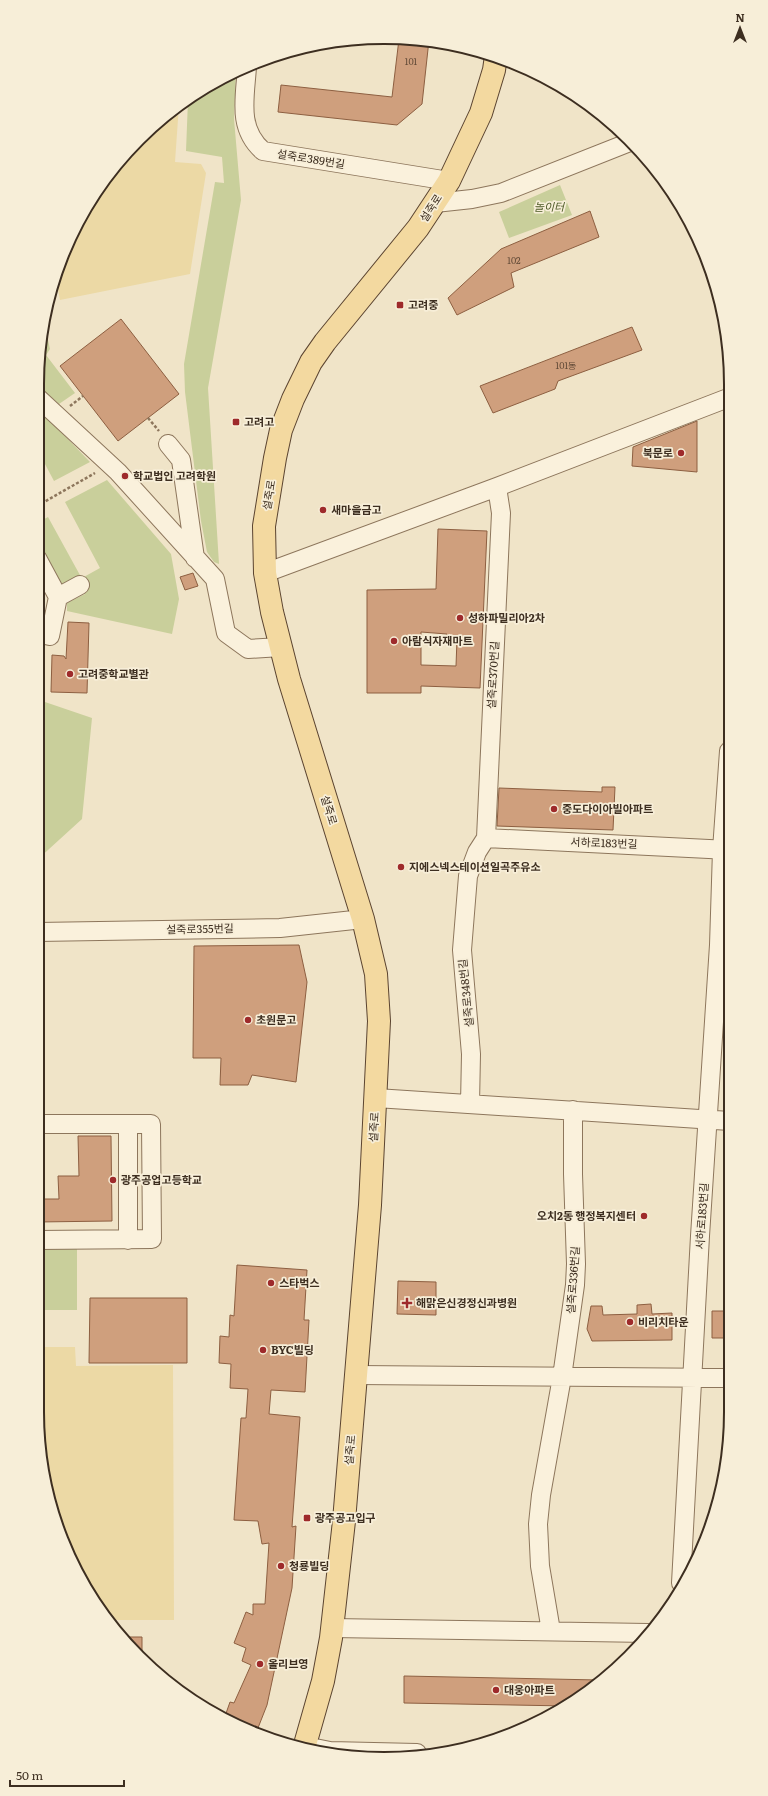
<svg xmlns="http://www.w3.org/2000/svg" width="768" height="1796" viewBox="0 0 768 1796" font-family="Literata,'Noto Sans KR',serif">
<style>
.green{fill:#c9cf9b}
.sand{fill:#ecd9a5}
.building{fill:#cf9f7d;stroke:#8d5f41;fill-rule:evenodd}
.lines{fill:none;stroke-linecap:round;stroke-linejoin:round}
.minor-casing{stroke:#8d765c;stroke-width:20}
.major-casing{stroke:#5b4430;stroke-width:24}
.path{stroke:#8d765c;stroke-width:2.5;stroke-dasharray:3 2;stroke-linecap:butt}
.minor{stroke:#faf1dc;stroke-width:18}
.major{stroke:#f3d9a0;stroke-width:22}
.poi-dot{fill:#9e2a2b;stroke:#f7eed8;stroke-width:1.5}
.labels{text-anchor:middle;stroke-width:3.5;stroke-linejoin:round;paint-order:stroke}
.number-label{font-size:9px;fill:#624a37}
.street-label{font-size:11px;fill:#3d2e20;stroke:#f7eed8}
.park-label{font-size:11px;font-style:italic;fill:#4d5a26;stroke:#f7eed8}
.poi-label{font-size:11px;font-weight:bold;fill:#3d2e20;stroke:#f7eed8;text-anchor:start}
.rim{fill:none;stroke:#3d2e20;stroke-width:2}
</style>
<rect width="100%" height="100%" fill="#f0e4c8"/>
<!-- green -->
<path class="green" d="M236 71 234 119 241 200 208 388 219 564 214 562 207 552 201 521 185 392 184 364 215 182 224 183 222 157 186 151 188 100Z
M560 185 572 215 509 238 499 212Z
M46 331 50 349 46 355 75 393 59 404 37 385Z
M37 407 90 462 54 481 37 449Z
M107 480 171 554 179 599 172 634 67 611V603L85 594 82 578 100 568 65 502Z
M48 517 81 577 59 589 37 548V523Z
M37 681 45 702 92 718 82 819 37 860Z
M37 1247H77V1310H37Z"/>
<!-- sand -->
<path class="sand" d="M179 105 175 162 201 164 206 173 190 274 60 300 55 273 83 211 123 155Z
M37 1347H75L76 1366 173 1365 174 1620H108L83 1585 55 1524 37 1412Z"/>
<!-- building -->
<path class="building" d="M399 39 429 40 422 104 397 125 278 112 281 85 392 97Z
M590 211 599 237 511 273 514 287 457 315 448 298 501 249Z
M121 319 179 394 118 441 60 366Z
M632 327 642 350 558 381 555 389 493 413 480 386Z
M697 421V472L632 466 633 447Z
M438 529 487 531 480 688 421 686V693H367V590L436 589ZM421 632 447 634V638L457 639 456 666 421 665Z
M193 573 198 586 185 590 180 577Z
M68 622 89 623 87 693 51 692 52 655 64 656 66 659Z
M602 787H615L613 830 497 826 499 788 602 792Z
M299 945 307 982 296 1082 252 1075 248 1085H220L221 1058H193L194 946Z
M78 1136H111L112 1221 37 1222V1199H59L58 1176H79Z
M237 1265 307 1270 304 1320H309L305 1392 271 1390 269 1414 300 1417 292 1527 296 1526 292 1588 267 1705 256 1733 224 1719 230 1702 234 1703 251 1665 242 1661 246 1648 234 1643 246 1612 253 1615V1604H265L269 1543 262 1544 258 1521 234 1520 241 1418H246L248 1389 230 1388 231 1364 219 1363 220 1336 229 1337 230 1315 234 1316Z
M398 1281 436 1282V1315L397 1314Z
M90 1298H187V1363H89Z
M651 1304 652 1314 672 1313V1340L592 1341 587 1329 591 1306H602L603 1315 637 1314V1305Z
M712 1311H731V1338H712Z
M121 1637H142V1656L123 1641Z
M404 1676 599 1680 577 1701 567 1706 404 1703Z"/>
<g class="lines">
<!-- minor casing -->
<g class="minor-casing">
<path id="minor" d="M247 67C245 98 237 128 263 151L449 181
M435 203 472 199 501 193 630 142
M37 397 118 472 215 579 226 633 248 649 281 647
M168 444 181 460 195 558
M37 558 58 597 50 636 37 633
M265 573 497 487 728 398
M58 597 80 585
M486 838 501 513 497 487
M486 838 729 850
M37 932 280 928 363 919
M376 1098 730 1121
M470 1104 471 1054 462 950 468 876 477 852 486 838
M37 1124H151L152 1239 37 1240
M128 1240V1124
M357 1375 731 1378
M681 1583 700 1236 719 945 722 850 729 751
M332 1628 648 1633
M551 1631 540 1566 538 1524 541 1495 562 1377 575 1285 576 1264 573 1174V1110
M305 1746 330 1751 417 1753"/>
</g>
<!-- major casing -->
<g class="major-casing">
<path id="major" d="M304 1748 323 1681 331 1638 344 1521 370 1205 379 1021 376 974 363 919 289 679 272 612 265 573 264 526 275 458 281 430 293 399 311 362 325 342 418 228 449 181 481 113 494 70 496 56"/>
</g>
<!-- path -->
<path class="path" d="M70 406 83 396
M148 418 159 431
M37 506 95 473"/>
<!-- minor -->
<use href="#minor" class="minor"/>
<!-- major -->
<use href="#major" class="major"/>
</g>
<!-- markers -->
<g class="poi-dot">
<rect x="396" y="301" width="8" height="8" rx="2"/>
<rect x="232" y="418" width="8" height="8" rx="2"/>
<circle cx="681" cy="453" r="4"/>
<circle cx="125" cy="476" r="4"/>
<circle cx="323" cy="510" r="4"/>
<circle cx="460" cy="618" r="4"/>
<circle cx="394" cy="641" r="4"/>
<circle cx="70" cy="674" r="4"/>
<circle cx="554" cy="809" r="4"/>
<circle cx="401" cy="867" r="4"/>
<circle cx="248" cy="1020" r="4"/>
<circle cx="113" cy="1180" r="4"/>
<circle cx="644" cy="1216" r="4"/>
<circle cx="271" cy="1283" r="4"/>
<path d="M405 1297h4v4h4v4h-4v4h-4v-4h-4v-4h4z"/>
<circle cx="630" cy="1322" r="4"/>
<circle cx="263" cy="1350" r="4"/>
<rect x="303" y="1514" width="8" height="8" rx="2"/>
<circle cx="281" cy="1566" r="4"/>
<circle cx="260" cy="1664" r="4"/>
<circle cx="496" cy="1690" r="4"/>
</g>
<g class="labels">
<!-- number labels -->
<g class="number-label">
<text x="411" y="65">101</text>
<text x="514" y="264">102</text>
<text x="566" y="369">101동</text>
</g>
<!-- street labels -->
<g class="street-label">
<text transform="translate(311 159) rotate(9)" y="4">설죽로389번길</text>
<text transform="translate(431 208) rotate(-57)" y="4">설죽로</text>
<text transform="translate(269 495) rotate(-81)" y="4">설죽로</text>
<text transform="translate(493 675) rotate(-87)" y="4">설죽로370번길</text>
<text transform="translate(329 810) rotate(73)" y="4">설죽로</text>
<text transform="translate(604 843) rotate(2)" y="4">서하로183번길</text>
<text transform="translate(200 929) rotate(-1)" y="4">설죽로355번길</text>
<text transform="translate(466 993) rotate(-96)" y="4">설죽로348번길</text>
<text transform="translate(374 1127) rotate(-87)" y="4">설죽로</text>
<text transform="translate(702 1216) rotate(-86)" y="4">서하로183번길</text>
<text transform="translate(573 1280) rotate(-86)" y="4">설죽로336번길</text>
<text transform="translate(350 1450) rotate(-85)" y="4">설죽로</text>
</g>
<!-- park labels -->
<g class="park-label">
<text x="549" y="211">놀이터</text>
</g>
<!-- poi labels -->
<g class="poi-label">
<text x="408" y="309">고려중</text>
<text x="244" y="426">고려고</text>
<text x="673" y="457" text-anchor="end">북문로</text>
<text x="133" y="480">학교법인 고려학원</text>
<text x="331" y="514">새마을금고</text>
<text x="468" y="622">성하파밀리아2차</text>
<text x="402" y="645">아람식자재마트</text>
<text x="78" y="678">고려중학교별관</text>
<text x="562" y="813">중도다이아빌아파트</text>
<text x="409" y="871">지에스넥스테이션일곡주유소</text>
<text x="256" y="1024">초원문고</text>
<text x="121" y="1184">광주공업고등학교</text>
<text x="636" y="1220" text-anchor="end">오치2동 행정복지센터</text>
<text x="279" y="1287">스타벅스</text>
<text x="416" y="1307">해맑은신경정신과병원</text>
<text x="638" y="1326">비리치타운</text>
<text x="271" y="1354">BYC빌딩</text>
<text x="315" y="1522">광주공고입구</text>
<text x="289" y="1570">청룡빌딩</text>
<text x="268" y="1668">올리브영</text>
<text x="504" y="1694">대웅아파트</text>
</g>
</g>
<!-- crop -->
<path d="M0 0H768V1796H0ZM384 44H384A340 340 0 0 1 724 384V1412A340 340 0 0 1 384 1752H384A340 340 0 0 1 44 1412V384A340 340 0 0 1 384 44Z" fill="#f7eed8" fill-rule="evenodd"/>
<path class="rim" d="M384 44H384A340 340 0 0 1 724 384V1412A340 340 0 0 1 384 1752H384A340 340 0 0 1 44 1412V384A340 340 0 0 1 384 44Z"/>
<!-- north arrow -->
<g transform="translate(740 28)" stroke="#f7eed8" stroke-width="3" paint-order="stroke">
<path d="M0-3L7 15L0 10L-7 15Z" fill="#3d2e20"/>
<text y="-6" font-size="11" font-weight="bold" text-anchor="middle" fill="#3d2e20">N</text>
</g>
<!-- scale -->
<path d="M10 1780v6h114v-6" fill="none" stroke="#3d2e20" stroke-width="2"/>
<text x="16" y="1780" font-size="12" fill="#3d2e20" stroke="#f7eed8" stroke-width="3" paint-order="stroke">50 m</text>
</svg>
